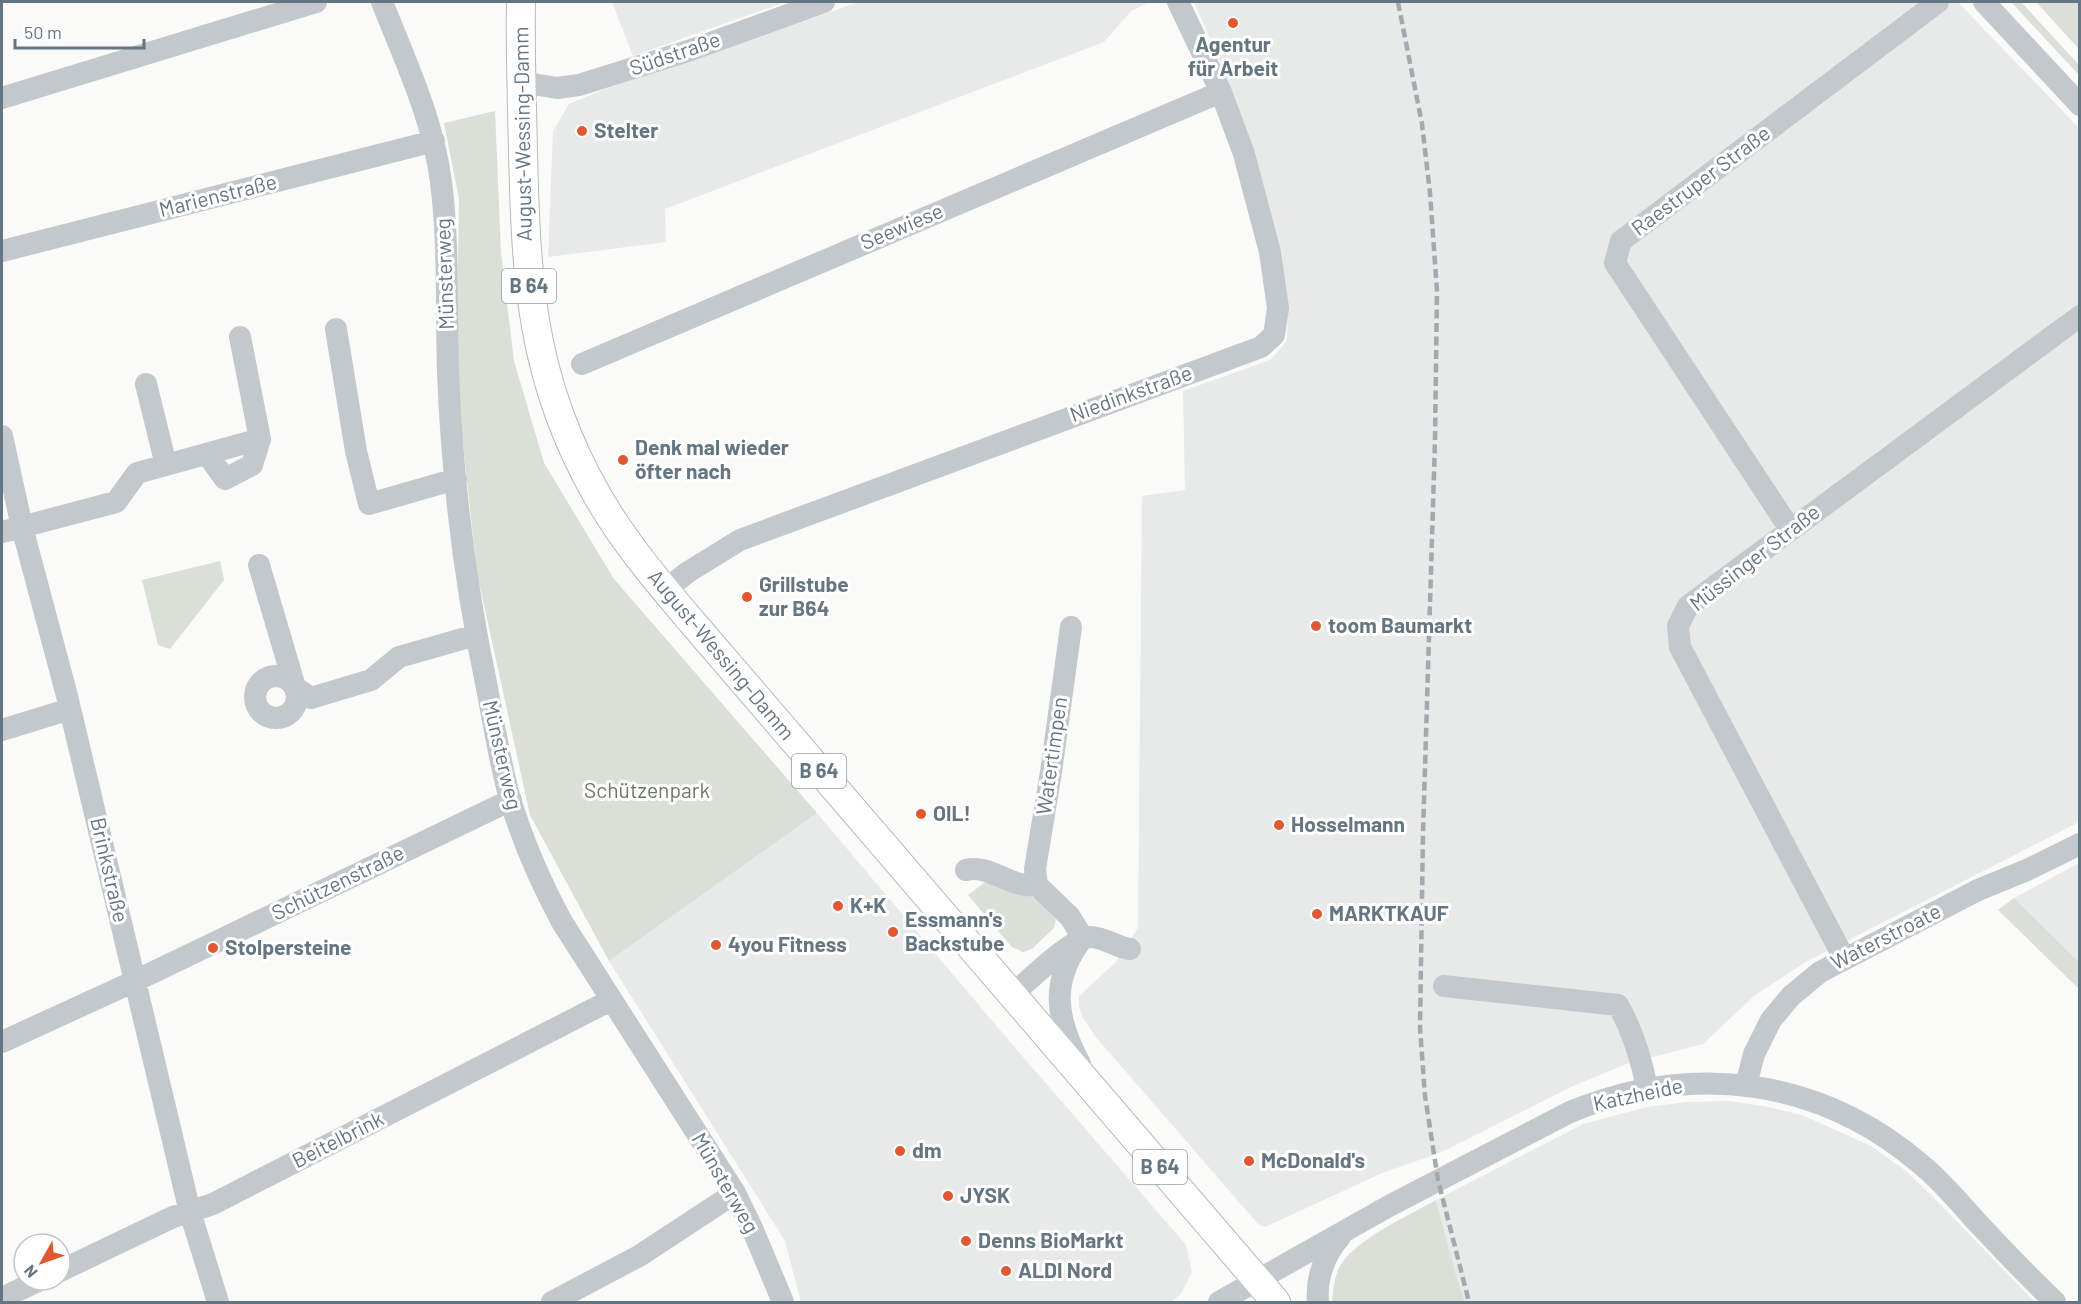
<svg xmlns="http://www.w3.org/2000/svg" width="2081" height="1304" viewBox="0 0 2081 1304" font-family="Barlow,sans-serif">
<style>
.built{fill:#e8e9e9}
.green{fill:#dadfd7}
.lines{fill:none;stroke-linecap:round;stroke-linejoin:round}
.major-casing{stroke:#b5babe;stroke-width:30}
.minor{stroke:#c3c8cc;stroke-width:22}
.major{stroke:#fff;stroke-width:28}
.rail{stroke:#a2aab0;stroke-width:4.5;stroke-dasharray:9 4.5;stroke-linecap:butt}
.poi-dot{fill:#e4572e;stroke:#fff;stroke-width:2}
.labels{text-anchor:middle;stroke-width:6;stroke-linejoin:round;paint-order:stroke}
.shield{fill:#fff;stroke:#939fa8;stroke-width:1.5}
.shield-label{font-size:20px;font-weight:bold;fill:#657683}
.poi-label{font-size:21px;font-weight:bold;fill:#657683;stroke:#fff;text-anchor:start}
.street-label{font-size:21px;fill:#657683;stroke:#fff}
.park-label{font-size:21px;fill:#687a64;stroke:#fff}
</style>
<rect width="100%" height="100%" fill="#fafaf8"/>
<!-- built -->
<path class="built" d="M612 2H785L633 56Z
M859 2H1149L1131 11 1104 42 665 209 666 242 548 257 553 131 569 104 605 89Z
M1194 2H1958L2079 128V822L1804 963 1754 996 1703 1044 1626 1064 1573 1086 1444 1151 1380 1174 1265 1227 1258 1224 1095 1036 1083 1018 1079 1007V996L1116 962 1138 928 1142 496 1185 490 1183 391 1270 360 1287 341 1288 307 1281 250 1253 148 1230 85Z
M817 813 999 1029 1186 1245 1192 1272 1181 1294 1171 1302H801L785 1241 609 961Z
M2079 863V962L2014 898Z
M1730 1101 1768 1107 1802 1115 1871 1146 1906 1171 1934 1198 2035 1302H1465L1456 1275 1436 1200 1583 1124 1647 1107 1687 1102Z"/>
<!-- green -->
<path class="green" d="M2011 2H2021L2079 65V75Z
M2036 2H2079V49Z
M495 111 501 253 514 361 544 463 614 579 817 813 609 961 530 815 477 573 456 380 459 199 444 123Z
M220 561 224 580 170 649 158 645 142 580Z
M988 880 1037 899 1056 919 1054 928 1032 949 1023 952 1012 947 968 895Z
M2014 898 2079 962V989L1998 910Z
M1436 1200 1456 1275 1465 1302H1332C1333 1291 1334 1277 1340 1266 1356 1239 1408 1216 1436 1200Z"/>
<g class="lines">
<!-- major casing -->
<g class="major-casing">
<path id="major" d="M521 2C520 52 522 102 523 152 526 280 531 380 597 495 623 541 658 582 692 622L1276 1302"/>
</g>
<!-- minor -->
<path class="minor" d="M382 2C405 60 433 119 441 182 449 244 446 309 448 372 452 477 465 584 487 688 494 725 500 763 510 799 523 842 541 883 562 922L735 1193 752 1228 783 1302
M1984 2 2080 105
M522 82 557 88 579 85 688 51 824 2
M2 98 316 2
M2 251 434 141
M336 329 356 451 369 504 456 479
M582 364 1221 92
M146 384 166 465
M2 436 22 527 66 692 190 1212 218 1302
M207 454 225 479 252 465 260 439
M1790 529 1615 263 1621 241 1938 2
M2 532 116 502 137 473 260 439 240 337
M259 565 295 687 311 698 371 680 399 657 476 635
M665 590 688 572 740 540 1261 347 1274 335 1278 308 1270 252 1244 154 1221 92 1178 2
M255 697a21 21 0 1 1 42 0a21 21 0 1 1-42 0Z
M2 730 70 709
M966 870C991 864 1011 889 1037 885L1070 917 1083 938
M1037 885 1035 869 1051 772 1071 627
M1844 958 1680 647 1678 626 1688 606 2080 316
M1444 986 1618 1005C1633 1031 1641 1058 1647 1088
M1012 995C1027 982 1073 937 1090 937 1104 937 1116 947 1130 949
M2 1042 135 981 511 800
M1080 1064C1056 1019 1049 981 1083 938
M1746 1085 1754 1054 1771 1020 1791 996 1820 972 1978 890 2027 870 2080 844
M60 1271 173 1217 213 1204 611 1000
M2 1298 40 1280
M552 1302 639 1256 735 1193
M1219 1302 1389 1206 1570 1112C1693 1061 1821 1078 1923 1166 1942 1182 1959 1202 1976 1221 2002 1249 2028 1276 2055 1302
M1318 1302C1316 1278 1324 1256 1340 1237"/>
<!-- major -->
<use href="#major" class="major"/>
<!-- rail -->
<path class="rail" d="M1398 2 1422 124 1430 193 1437 291 1435 440 1423 833 1420 1028 1425 1096 1438 1180 1469 1302"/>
</g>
<!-- markers -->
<g class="poi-dot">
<circle cx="1233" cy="23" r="6"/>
<circle cx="582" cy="131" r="6"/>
<circle cx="623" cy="460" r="6"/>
<circle cx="747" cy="597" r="6"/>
<circle cx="1316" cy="626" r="6"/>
<circle cx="921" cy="814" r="6"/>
<circle cx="1279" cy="825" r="6"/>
<circle cx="838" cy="906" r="6"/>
<circle cx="1317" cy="914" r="6"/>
<circle cx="893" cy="932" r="6"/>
<circle cx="716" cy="945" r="6"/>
<circle cx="213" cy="948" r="6"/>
<circle cx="900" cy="1151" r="6"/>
<circle cx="1249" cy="1161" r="6"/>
<circle cx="948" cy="1196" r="6"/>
<circle cx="966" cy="1241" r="6"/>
<circle cx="1006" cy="1271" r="6"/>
</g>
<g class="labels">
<!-- shield labels -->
<g class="shield">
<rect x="502" y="269" width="54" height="34" rx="4.5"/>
<rect x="792" y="754" width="54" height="34" rx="4.5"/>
<rect x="1133" y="1150" width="54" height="34" rx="4.5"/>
</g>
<g class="shield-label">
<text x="529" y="293">B 64</text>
<text x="819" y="778">B 64</text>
<text x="1160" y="1174">B 64</text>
</g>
<!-- poi labels -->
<g class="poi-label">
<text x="1233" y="52" text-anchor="middle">Agentur<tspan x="1233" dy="24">für Arbeit</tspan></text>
<text x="594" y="138">Stelter</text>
<text x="635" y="455">Denk mal wieder<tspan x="635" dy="24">öfter nach</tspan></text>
<text x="759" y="592">Grillstube<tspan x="759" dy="24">zur B64</tspan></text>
<text x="1328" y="633">toom Baumarkt</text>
<text x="933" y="821">OIL!</text>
<text x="1291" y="832">Hosselmann</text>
<text x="850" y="913">K+K</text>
<text x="1329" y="921">MARKTKAUF</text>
<text x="905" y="927">Essmann's<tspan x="905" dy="24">Backstube</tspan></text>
<text x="728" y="952">4you Fitness</text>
<text x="225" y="955">Stolpersteine</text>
<text x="912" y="1158">dm</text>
<text x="1261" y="1168">McDonald's</text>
<text x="960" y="1203">JYSK</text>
<text x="978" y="1248">Denns BioMarkt</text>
<text x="1018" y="1278">ALDI Nord</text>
</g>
<!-- street labels -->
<g class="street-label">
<text transform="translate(675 54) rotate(-19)" y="7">Südstraße</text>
<text transform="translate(523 134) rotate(-91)" y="7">August-Wessing-Damm</text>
<text transform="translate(1701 181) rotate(-37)" y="7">Raestruper Straße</text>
<text transform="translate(218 196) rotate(-14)" y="7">Marienstraße</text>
<text transform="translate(902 227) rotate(-23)" y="7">Seewiese</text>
<text transform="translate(445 274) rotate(-92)" y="7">Münsterweg</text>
<text transform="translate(1131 394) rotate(-20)" y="7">Niedinkstraße</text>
<text transform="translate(1755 558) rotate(-38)" y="7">Müssinger Straße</text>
<text transform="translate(721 655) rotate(50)" y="7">August-Wessing-Damm</text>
<text transform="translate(502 755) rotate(77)" y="7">Münsterweg</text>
<text transform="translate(1052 756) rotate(-82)" y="7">Watertimpen</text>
<text transform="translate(109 870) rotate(77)" y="7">Brinkstraße</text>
<text transform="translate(338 883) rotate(-26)" y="7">Schützenstraße</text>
<text transform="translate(1886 937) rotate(-27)" y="7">Waterstroate</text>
<text transform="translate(1638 1095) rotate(-12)" y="7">Katzheide</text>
<text transform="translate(338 1140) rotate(-27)" y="7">Beitelbrink</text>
<text transform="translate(725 1183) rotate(60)" y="7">Münsterweg</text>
</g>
<!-- park labels -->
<g class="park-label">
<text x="647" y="798">Schützenpark</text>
</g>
</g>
<!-- border -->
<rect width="2081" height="1304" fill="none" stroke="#657683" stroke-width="6"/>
<!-- north arrow -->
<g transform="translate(42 1262) rotate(230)"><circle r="28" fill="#ffffff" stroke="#c1c8cd" stroke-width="1.5"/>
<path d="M0-4.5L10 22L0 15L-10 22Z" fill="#e4572e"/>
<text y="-9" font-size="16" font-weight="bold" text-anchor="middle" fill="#657683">N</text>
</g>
<!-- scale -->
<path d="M15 39v9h129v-9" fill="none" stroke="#657683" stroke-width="3"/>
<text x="24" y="39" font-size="18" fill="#657683" stroke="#ffffff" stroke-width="4.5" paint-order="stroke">50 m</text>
</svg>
